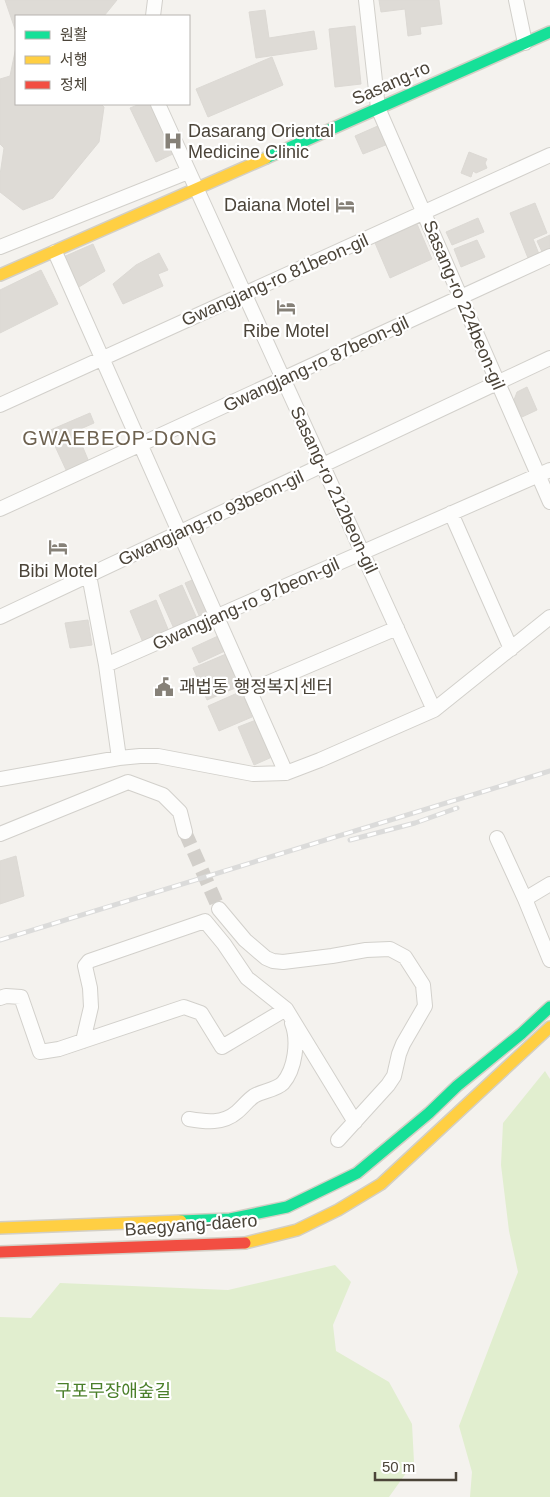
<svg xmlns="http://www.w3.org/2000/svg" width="550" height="1497" viewBox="0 0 550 1497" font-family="Arial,'Noto Sans KR',sans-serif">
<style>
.green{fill:#e1eecf}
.building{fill:#dedbd6;stroke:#dcd9d4}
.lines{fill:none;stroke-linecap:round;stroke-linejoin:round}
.street-tunnel{stroke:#d2cfca;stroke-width:14;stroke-dasharray:14 7;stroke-linecap:butt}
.street-casing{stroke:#d2d0cb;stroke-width:16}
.fast-casing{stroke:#d3cfc5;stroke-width:14}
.slow-casing{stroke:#d3cfc5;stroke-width:14}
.jam-casing{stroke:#d3cfc5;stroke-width:14}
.street{stroke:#fdfdfc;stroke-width:14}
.fast{stroke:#16e098;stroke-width:11}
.slow{stroke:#ffcf43;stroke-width:11}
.jam{stroke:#f24e42;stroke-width:11}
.rail-casing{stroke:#dbdbda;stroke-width:5}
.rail{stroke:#fff;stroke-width:3;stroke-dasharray:9;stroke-linecap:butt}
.labels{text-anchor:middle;stroke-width:4.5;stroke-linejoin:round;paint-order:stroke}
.street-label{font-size:18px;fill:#4b4439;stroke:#fff}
.poi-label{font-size:18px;fill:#4b4439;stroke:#fff;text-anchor:start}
.park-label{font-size:18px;fill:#4a7f2a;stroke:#fff}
.quarter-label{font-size:20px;letter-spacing:1px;fill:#6e6250;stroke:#fff}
</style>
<rect width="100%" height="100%" fill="#f4f2ee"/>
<!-- green -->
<path class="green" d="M545 1071 550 1079V1497H470L472 1472 459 1426 518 1272 509 1231 501 1165 503 1123Z
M335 1265 351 1282 333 1325 336 1351 389 1382 412 1424 414 1462 389 1497H0V1317L31 1318 60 1283 228 1290Z"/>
<!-- building -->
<path class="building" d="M5 0H117L104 16H16V32Z
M379 0H439L442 24 420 27 421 34 408 36 405 9 381 12Z
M265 10 269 38 314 31 317 49 256 58 249 12Z
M355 26 361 84 335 87 329 29Z
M16 47V104H101L104 107 99 142 53 198 23 210 0 192V175L4 148 0 144V79L10 76Z
M272 57 283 85 208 117 196 89Z
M140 104H151L175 153 156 162 130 108Z
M380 125 388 144 363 154 355 136Z
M469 152 487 159 485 163 487 168 476 173 473 171 471 177 461 173Z
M535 203 547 233 533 239 539 254 528 258 510 213Z
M478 218 484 232 452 245 446 232Z
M417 224 432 259 390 278 375 243Z
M550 235V253L544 256 537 241Z
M477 240 485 257 461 267 454 249Z
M93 244 105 271 74 290 61 258Z
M159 253 168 270 158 274 163 286 123 304 113 284 136 265Z
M41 270 58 304 0 333V290Z
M527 387 537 410 522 417 514 400 517 392Z
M90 413 94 423 76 431 89 462 67 472 48 431Z
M197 578 213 614 201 620 185 583Z
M182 585 198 621 175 631 159 595Z
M156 600 170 634 144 645 130 611Z
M88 620 92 645 70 648 65 623Z
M218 636 225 651 199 663 192 648Z
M226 654 240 686 207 700 193 668Z
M242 691 252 717 219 731 208 706Z
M256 720 272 757 254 765 238 727Z
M16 856 24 896 0 904V861Z"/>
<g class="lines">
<!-- street-tunnel -->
<path class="street-tunnel" d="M185 832 219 909"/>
<!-- street casing -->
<g class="street-casing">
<path id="street" d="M366 0 378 108 550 502
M516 0 525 43
M153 16 155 0
M158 104 434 710
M0 247 188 172
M55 252 286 773
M0 405 550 155
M0 509 550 256
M451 513 511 649
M89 575 106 665 119 758
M0 617 550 358
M106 665 550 470
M249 691 397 628
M0 779 119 758 140 756H158L253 774 286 773 320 760 434 710 550 617
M0 834 128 782 163 795 180 812 185 832
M497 838 525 899 550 960
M525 899 550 884
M219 909 245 940 266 958 273 961 283 962 332 956 366 950 390 949 405 957 423 985 425 1006 403 1044 399 1054 394 1076 388 1085 338 1140
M0 998 6 996 21 997 40 1052 59 1049 184 1007 201 1013 222 1047 286 1009
M83 1041 91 1007 90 988 85 966 89 961 205 921 224 944 247 978 286 1009 355 1122
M189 1119C206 1122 223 1124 237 1112 243 1107 248 1100 254 1096 262 1091 276 1090 283 1083 295 1069 299 1041 292 1023"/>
</g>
<!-- fast casing -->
<g class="fast-casing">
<path id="fast" d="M266 158 550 32
M181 1221 230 1219 287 1207 357 1173 429 1113 457 1086 521 1034 550 1007"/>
</g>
<!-- slow casing -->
<g class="slow-casing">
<path id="slow" d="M0 275 266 158
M0 1228 181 1221
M245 1243 297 1230 338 1210 381 1184 550 1027"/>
</g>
<!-- jam casing -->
<g class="jam-casing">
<path id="jam" d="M0 1252 245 1243"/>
</g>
<!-- street -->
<use href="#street" class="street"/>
<!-- fast -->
<use href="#fast" class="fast"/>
<!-- slow -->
<use href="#slow" class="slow"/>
<!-- jam -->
<use href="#jam" class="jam"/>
<!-- rail casing -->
<g class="rail-casing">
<path id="rail" d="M350 840 415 823 457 808
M0 940 550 771"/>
</g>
<!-- rail -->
<use href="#rail" class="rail"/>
</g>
<!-- icons -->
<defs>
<g id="hospital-bare" transform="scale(1.5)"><path d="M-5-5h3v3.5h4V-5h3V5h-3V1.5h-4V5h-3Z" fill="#868178" stroke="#fff" stroke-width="2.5" paint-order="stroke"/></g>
<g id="hotel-bare" transform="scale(1.5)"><path d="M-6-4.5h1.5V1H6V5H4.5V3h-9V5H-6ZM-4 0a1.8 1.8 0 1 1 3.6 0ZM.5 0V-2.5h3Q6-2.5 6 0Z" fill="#868178" stroke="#fff" stroke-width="2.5" paint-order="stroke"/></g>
<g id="civic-bare" transform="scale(1.5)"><path d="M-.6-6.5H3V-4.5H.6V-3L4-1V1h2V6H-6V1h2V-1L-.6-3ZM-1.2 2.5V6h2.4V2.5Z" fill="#868178" stroke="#fff" stroke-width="2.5" paint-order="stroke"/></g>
</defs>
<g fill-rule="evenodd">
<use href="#hospital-bare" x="173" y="141"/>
<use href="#hotel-bare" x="345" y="205"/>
<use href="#hotel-bare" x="286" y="307"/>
<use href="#hotel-bare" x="58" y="547"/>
<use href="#civic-bare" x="164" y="687"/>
</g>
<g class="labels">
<!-- street labels -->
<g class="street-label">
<text transform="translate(391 83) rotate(-24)" y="6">Sasang-ro</text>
<text transform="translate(275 280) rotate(-24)" y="6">Gwangjang-ro 81beon-gil</text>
<text transform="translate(464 305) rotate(67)" y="6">Sasang-ro 224beon-gil</text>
<text transform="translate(316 364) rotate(-25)" y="6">Gwangjang-ro 87beon-gil</text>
<text transform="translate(334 490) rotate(65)" y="6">Sasang-ro 212beon-gil</text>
<text transform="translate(211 518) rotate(-25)" y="6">Gwangjang-ro 93beon-gil</text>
<text transform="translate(246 604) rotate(-24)" y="6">Gwangjang-ro 97beon-gil</text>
<text transform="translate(191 1225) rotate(-4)" y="6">Baegyang-daero</text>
</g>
<!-- poi labels -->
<g class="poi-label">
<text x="188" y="137">Dasarang Oriental<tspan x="188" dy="21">Medicine Clinic</tspan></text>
<text x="330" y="211" text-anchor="end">Daiana Motel</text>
<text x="286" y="337" text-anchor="middle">Ribe Motel</text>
<text x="58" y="577" text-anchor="middle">Bibi Motel</text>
<text x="179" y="693">괘법동 행정복지센터</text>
</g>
<!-- park labels -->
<g class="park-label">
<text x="113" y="1397">구포무장애숲길</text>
</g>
<!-- quarter labels -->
<g class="quarter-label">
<text x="120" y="445">GWAEBEOP-DONG</text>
</g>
</g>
<!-- legend -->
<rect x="15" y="15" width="175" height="90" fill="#ffffff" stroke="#b7b4b0"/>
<rect x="25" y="31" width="25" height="8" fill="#16e098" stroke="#b7b4b0"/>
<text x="60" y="40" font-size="15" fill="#4b4439">원활</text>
<rect x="25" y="56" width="25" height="8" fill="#ffcf43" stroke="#b7b4b0"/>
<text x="60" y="65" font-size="15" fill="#4b4439">서행</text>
<rect x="25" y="81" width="25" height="8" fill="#f24e42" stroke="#b7b4b0"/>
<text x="60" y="90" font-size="15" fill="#4b4439">정체</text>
<!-- scale -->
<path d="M375 1472v8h81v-8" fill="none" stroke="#4b4439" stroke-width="2.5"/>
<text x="382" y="1472" font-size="15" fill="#4b4439" stroke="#ffffff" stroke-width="4" paint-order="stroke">50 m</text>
</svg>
